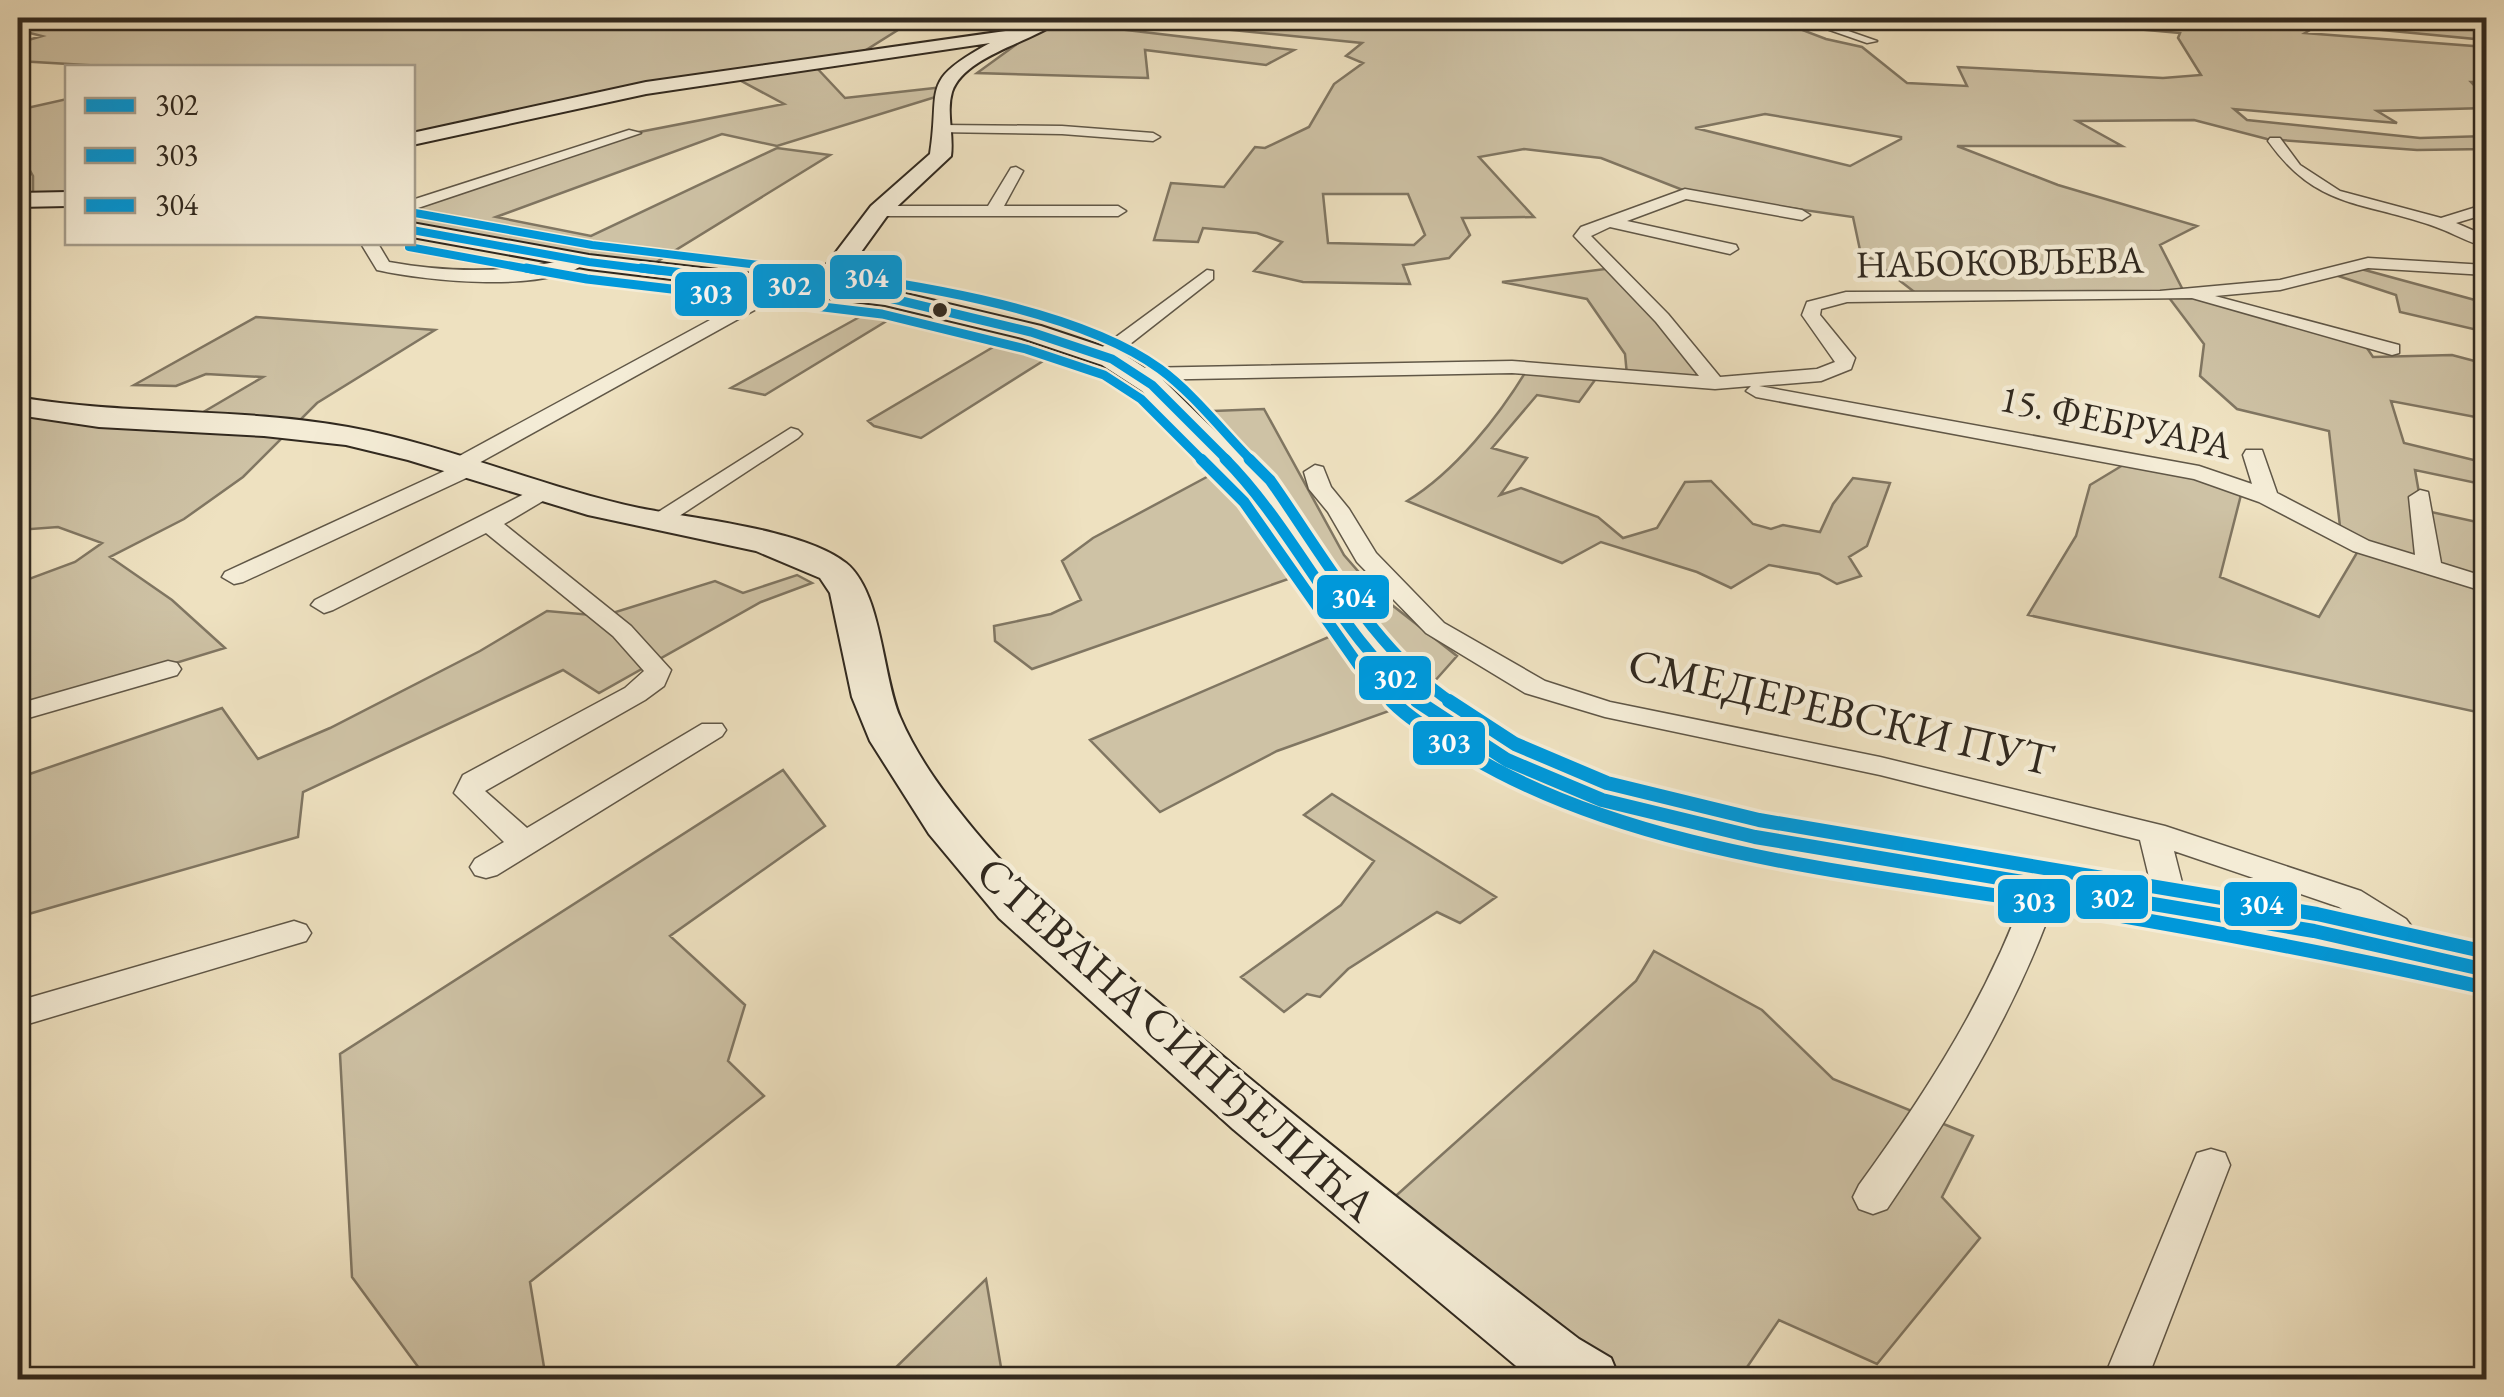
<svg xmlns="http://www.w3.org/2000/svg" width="2504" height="1397" viewBox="0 0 2504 1397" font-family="'EB Garamond',serif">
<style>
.green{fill:#cec2a5;stroke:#807662;stroke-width:2.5;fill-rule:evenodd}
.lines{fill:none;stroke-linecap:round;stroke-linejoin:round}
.street-casing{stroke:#605747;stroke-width:3}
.secondary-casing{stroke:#31291f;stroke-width:4}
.street{fill:#f4ecd6;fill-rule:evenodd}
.secondary{fill:#f4ecd6;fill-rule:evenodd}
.bus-1-far3-casing{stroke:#f4ecd6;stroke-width:11}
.bus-1-far2-casing{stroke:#f4ecd6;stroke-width:14}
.bus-1-far1-casing{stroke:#f4ecd6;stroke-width:18}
.bus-1-casing{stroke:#f4ecd6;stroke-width:21}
.bus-2-far3-casing{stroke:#f4ecd6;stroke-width:11}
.bus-2-far2-casing{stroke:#f4ecd6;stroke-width:14}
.bus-2-far1-casing{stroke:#f4ecd6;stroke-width:18}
.bus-2-casing{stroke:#f4ecd6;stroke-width:21}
.bus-3-far3-casing{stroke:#f4ecd6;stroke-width:11}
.bus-3-far2-casing{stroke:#f4ecd6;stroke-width:14}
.bus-3-far1-casing{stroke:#f4ecd6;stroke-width:18}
.bus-3-casing{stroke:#f4ecd6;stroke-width:21}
.bus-1-far3{stroke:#0098da;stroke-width:8}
.bus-1-far2{stroke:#0098da;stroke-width:9}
.bus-1-far1{stroke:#0098da;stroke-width:11}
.bus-1{stroke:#0098da;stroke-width:14}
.bus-2-far3{stroke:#0098da;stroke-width:8}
.bus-2-far2{stroke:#0098da;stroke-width:9}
.bus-2-far1{stroke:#0098da;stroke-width:11}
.bus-2{stroke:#0098da;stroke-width:14}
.bus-3-far3{stroke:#0098da;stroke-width:8}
.bus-3-far2{stroke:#0098da;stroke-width:9}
.bus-3-far1{stroke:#0098da;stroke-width:11}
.bus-3{stroke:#0098da;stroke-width:14}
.bus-dot{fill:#31291f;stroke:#f4ecd6;stroke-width:4}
.labels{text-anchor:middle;stroke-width:9;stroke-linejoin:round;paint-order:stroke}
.far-street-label{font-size:38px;fill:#31291f;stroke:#f4ecd6}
.street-label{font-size:45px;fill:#31291f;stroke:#f4ecd6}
.line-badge{stroke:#f4ecd6;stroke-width:4}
.badge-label{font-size:28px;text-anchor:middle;font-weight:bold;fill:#fff}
</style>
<rect width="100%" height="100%" fill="#eee1c0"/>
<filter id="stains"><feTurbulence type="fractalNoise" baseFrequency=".002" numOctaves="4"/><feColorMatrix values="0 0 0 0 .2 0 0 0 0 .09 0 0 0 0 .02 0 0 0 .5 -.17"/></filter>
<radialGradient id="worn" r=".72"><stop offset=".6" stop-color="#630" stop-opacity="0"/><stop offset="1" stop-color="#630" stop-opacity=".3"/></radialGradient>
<!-- green -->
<path class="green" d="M98 18H917L858 55 815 66 845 98 944 87 942 95 777 146 722 134 496 217 591 236 777 148 830 155 645 269 413 230V205L634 133 784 104 730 75 413 140 412 68 120 67 18 61V43L42 36 18 30C49 23 70 35 98 18Z
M1053 18H1779L1776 20 1826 39 1862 47 1907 83 1967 86 1958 67 2163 78 2201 75 2178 38 2180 33 2014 18H2486V40L2320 24 2305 33 2486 47V82H2471L2486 98V108L2377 111 2397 123 2234 109 2247 120 2420 138 2486 136V149L2417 150 2267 139 2194 120 2077 121 2122 146H1957L2058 185 2197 226 2160 245 2185 294 2363 342 2373 357 2452 355 2486 364V419L2391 401 2404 443 2486 463V485L2415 470 2422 510 2486 524V714L2028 615 2076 536 2090 485 2133 459 2243 487 2220 577 2319 617 2361 546 2341 535 2329 431 2237 409 2200 376 2204 344 2167 295 1917 294 1860 250 1853 217 1693 194 1601 158 1524 149 1479 157 1534 217 1462 218 1470 235 1449 258 1403 265 1410 284 1303 282 1254 271 1282 242 1257 233 1203 228 1198 242 1154 240 1171 183 1224 187 1255 147 1265 148 1309 127 1334 84 1363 63 1346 56 1362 43 1172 24 1118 29 1294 50 1266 65 1145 50 1148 78 977 73ZM1765 114 1901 137V139L1850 166 1695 128ZM1323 194H1408L1425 235 1414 245 1328 243Z
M67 99V193L33 194V176L18 149V110Z
M2350 266 2486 303V332L2400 312 2396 295 2329 273Z
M1613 268 1715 383 1627 375 1625 354 1587 299 1502 282Z
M874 309 898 314 765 395 731 388Z
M256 317 435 330 317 403 243 477 184 519 110 557 172 600 225 648 18 711V583L75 562 102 543 58 527 18 530V412L188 421 263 377 206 374 176 386 134 385Z
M1000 343 1051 356 921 438 874 426 868 421Z
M1528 368 1600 373 1579 402 1537 395 1492 448 1527 458 1500 495 1521 488 1598 517 1623 538 1657 528 1685 482 1711 481 1753 524 1771 529 1783 525 1820 532 1833 504 1853 478 1890 483 1867 546 1849 557 1861 576 1837 584 1819 574 1769 565 1731 588 1697 572 1601 542 1562 563 1407 501C1455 472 1499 416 1528 368Z
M1264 409 1344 555 1378 594 1457 656 1417 701 1277 751 1160 812 1090 740 1352 627 1306 560 1294 577 1032 669 995 641 994 626 1051 614 1081 600 1062 561 1093 538 1231 464 1186 417 1213 411Z
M797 575 812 583 761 602 599 693 563 670 303 792 298 837 18 917V778L222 708 258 759 330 728 480 651 547 611 603 616 715 581 743 593Z
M783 770 825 826 670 936 745 1005 728 1061 764 1096 530 1282 546 1379H427L352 1277 340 1054Z
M1332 794 1496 897 1460 923 1437 912 1348 969 1320 997 1307 994 1284 1012 1241 977 1341 905 1374 861 1304 815Z
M1654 951 1762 1010 1833 1079 1973 1136 1942 1197 1980 1238 1877 1364 1779 1320 1739 1379H1632L1562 1335 1389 1202 1636 981Z
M986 1279 1003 1379H884Z"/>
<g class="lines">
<!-- street casing -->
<g class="street-casing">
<path id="street" d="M1795 18H1811L1877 41 1867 43Z
M941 125 1062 126 1153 133 1160 137 1153 141 1062 134 936 132 934 129Z
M629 130 641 133 412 210V200Z
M2270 138H2280L2300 165 2340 191 2441 218 2486 204V214L2456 223 2486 236V247C2469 243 2453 233 2436 227 2364 201 2317 210 2268 141Z
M1016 167 1023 171 1004 206H1118L1126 211 1118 216H879L871 211 879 206H988L1011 168Z
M1685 189 1802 210 1810 215 1802 220 1686 199 1627 221 1736 245 1738 249 1730 254 1610 227 1591 236 1668 314 1720 377 1817 369 1835 362 1802 315 1807 302 1846 292 2160 291 2280 280 2368 258 2486 265V275L2368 268 2280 290 2215 296 2399 345V353L2392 355 2192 298 1847 302 1821 309 1820 315 1855 358 1851 369 1821 381 1759 386 2199 466 2252 484 2243 455 2246 450H2262L2277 493 2369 541 2415 555 2409 497 2420 490 2428 492 2441 563 2486 577V592L2353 551 2259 502 2194 479 1756 397 1746 391 1751 386 1715 389 1512 373 1138 380 1128 374 1138 368 1512 361 1699 376 1656 322 1574 236 1581 227Z
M360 242H377L389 262C455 274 517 273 581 256L589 261C549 294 426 281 377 270Z
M1207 270 1213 271V279L1111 359H1097V351Z
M822 283 831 288 828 292 769 302 477 464V473L243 582 234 584 222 577 225 572 451 468 452 460 758 294Z
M791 428 798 430 802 434 798 438 664 526H648L644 521Z
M1315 465 1323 467 1331 487 1349 509 1376 553 1444 623 1545 681 1610 702 1880 757 2165 826 2361 891 2406 919 2430 951 2425 960 2413 963 2401 960 2382 935 2339 907 2174 851 2188 906 2183 914 2172 918 2161 914 2156 906 2140 840 1880 775 1605 717 1525 693 1426 633 1357 562 1328 512 1309 489 1304 472Z
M540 486 548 488 551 493 548 498 504 524 631 626 671 670 664 686 645 700 485 791 527 828 702 724H722L726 730 722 736 497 875 486 878 475 875 470 867 475 859 504 842 454 793 463 775 625 688 644 671 613 636 486 533 333 610 324 613 311 605 315 600Z
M168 661 177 663 181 669 177 675 18 721V704Z
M2044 873 2055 876 2060 884C2021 1003 1957 1106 1887 1209L1873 1214 1859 1209 1853 1197 1859 1185C1928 1090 1989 995 2028 884L2033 876Z
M294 921 306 925 311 933 306 941 18 1027V1001Z
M2211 1149 2225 1153 2230 1165 2147 1380H2103L2192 1165 2197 1153Z"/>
</g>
<!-- secondary casing -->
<g class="secondary-casing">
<path id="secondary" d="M1043 18H1063C1037 41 964 55 952 92 946 112 954 135 951 156L887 216 838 284 885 289 1041 326 1122 353 1162 379 1269 484 1387 648 1431 692 1522 751 1614 789 1755 822 2314 914 2486 952V988L2314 948 1755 852 1587 810 1492 769 1403 710 1359 664 1245 498 1142 391 1102 365 1022 338 885 305 589 269 412 237V223L589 255 814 281 871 206 930 154C941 87 918 82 990 43L646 94 412 145V133L646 82 1019 29Z
M68 192V206L18 207V193Z
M18 397C127 416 239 407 348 427 448 445 541 487 639 508 694 519 803 529 846 563 882 592 882 675 900 717 918 759 946 796 975 831 1034 902 1105 957 1175 1016 1307 1128 1442 1234 1579 1339L1611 1358 1620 1380H1533L1233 1129 999 918 929 834 870 741 852 697 830 593 820 578 756 551 588 515 408 460 346 445 264 436 99 427 18 415Z"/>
</g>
<!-- street -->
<use href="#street" class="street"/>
<!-- secondary -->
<use href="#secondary" class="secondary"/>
<!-- bus-1-far3 casing -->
<g class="bus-1-far3-casing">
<path id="bus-1-far3" d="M412 230 589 262 662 271"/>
</g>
<!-- bus-1-far2 casing -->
<g class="bus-1-far2-casing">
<path id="bus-1-far2" d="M641 268 885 297 1031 332 1112 359 1152 385 1228 461"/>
</g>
<!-- bus-1-far1 casing -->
<g class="bus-1-far1-casing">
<path id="bus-1-far1" d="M1225 459C1298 533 1339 637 1420 703"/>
</g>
<!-- bus-1 casing -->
<g class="bus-1-casing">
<path id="bus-1" d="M1417 701 1507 760 1602 800 1755 837 2314 931 2486 970"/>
</g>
<!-- bus-2-far3 casing -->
<g class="bus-2-far3-casing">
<path id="bus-2-far3" d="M409 247 540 271"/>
</g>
<!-- bus-2-far2 casing -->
<g class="bus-2-far2-casing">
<path id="bus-2-far2" d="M526 268 587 279 882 314 1026 349 1104 375 1141 399 1203 461"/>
</g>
<!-- bus-2-far1 casing -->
<g class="bus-2-far1-casing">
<path id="bus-2-far1" d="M1201 459 1244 502 1359 666 1395 703"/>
</g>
<!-- bus-2 casing -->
<g class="bus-2-casing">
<path id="bus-2" d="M1392 701C1410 719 1432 732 1453 745 1624 855 1860 872 2057 905 2200 929 2341 955 2482 987"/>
</g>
<!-- bus-3-far3 casing -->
<g class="bus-3-far3-casing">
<path id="bus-3-far3" d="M415 213 592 245 809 271"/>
</g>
<!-- bus-3-far2 casing -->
<g class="bus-3-far2-casing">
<path id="bus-3-far2" d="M788 268C894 281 1074 306 1160 369 1194 394 1223 432 1252 461"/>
</g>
<!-- bus-3-far1 casing -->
<g class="bus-3-far1-casing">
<path id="bus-3-far1" d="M1249 459 1270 480C1323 555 1376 653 1453 703"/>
</g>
<!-- bus-3 casing -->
<g class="bus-3-casing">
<path id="bus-3" d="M1449 701 1515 744 1607 783 1759 820 2317 914 2486 952"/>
</g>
<!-- bus-1-far3 -->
<use href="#bus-1-far3" class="bus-1-far3"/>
<!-- bus-1-far2 -->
<use href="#bus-1-far2" class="bus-1-far2"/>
<!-- bus-1-far1 -->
<use href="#bus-1-far1" class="bus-1-far1"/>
<!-- bus-1 -->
<use href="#bus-1" class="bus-1"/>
<!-- bus-2-far3 -->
<use href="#bus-2-far3" class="bus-2-far3"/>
<!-- bus-2-far2 -->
<use href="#bus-2-far2" class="bus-2-far2"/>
<!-- bus-2-far1 -->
<use href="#bus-2-far1" class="bus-2-far1"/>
<!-- bus-2 -->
<use href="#bus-2" class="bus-2"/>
<!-- bus-3-far3 -->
<use href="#bus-3-far3" class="bus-3-far3"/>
<!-- bus-3-far2 -->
<use href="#bus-3-far2" class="bus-3-far2"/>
<!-- bus-3-far1 -->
<use href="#bus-3-far1" class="bus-3-far1"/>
<!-- bus-3 -->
<use href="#bus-3" class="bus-3"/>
</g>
<!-- markers -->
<circle class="bus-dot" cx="940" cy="310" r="9"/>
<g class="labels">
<!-- far-street labels -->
<g class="far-street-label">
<text transform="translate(2000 262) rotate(-1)" y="13">НАБОКОВЉЕВА</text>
<text transform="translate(2116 422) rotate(12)" y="13">15. ФЕБРУАРА</text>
</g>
<!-- street labels -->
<g class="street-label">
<text transform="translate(1841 711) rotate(13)" y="16">СМЕДЕРЕВСКИ ПУТ</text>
<text transform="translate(1177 1038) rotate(42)" y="16">СТЕВАНА СИНЂЕЛИЋА</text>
</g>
</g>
<g class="line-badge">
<rect x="828" y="253" width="76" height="48" rx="10" fill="#0098da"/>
<rect x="751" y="262" width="76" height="48" rx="10" fill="#0098da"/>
<rect x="673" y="270" width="76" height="48" rx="10" fill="#0098da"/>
<rect x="1315" y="573" width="76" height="48" rx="10" fill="#0098da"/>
<rect x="1357" y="654" width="76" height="48" rx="10" fill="#0098da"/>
<rect x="1411" y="719" width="76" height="48" rx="10" fill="#0098da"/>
<rect x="2074" y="873" width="76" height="48" rx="10" fill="#0098da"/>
<rect x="1996" y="877" width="76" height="48" rx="10" fill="#0098da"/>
<rect x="2222" y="880" width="77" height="48" rx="10" fill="#0098da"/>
</g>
<g class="badge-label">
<text x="866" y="287">304</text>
<text x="789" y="295">302</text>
<text x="711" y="303">303</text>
<text x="1353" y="607">304</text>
<text x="1395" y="688">302</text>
<text x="1449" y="752">303</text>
<text x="2112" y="907">302</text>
<text x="2034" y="911">303</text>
<text x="2261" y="914">304</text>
</g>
<!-- margin -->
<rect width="2504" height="1397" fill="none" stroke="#eee1c0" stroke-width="60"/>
<rect x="20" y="20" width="2464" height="1357" fill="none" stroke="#31291f" stroke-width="5"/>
<rect x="30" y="30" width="2444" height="1337" fill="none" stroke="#31291f" stroke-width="2.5"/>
<!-- legend -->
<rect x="65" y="65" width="350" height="180" fill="#f4ecd6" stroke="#a69e8d" stroke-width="2.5"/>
<rect x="85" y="98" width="50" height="15" fill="#0098da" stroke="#a69e8d" stroke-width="2.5"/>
<text x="155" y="115" font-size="30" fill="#31291f">302</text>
<rect x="85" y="148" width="50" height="15" fill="#0098da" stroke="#a69e8d" stroke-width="2.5"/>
<text x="155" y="165" font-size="30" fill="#31291f">303</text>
<rect x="85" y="198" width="50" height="15" fill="#0098da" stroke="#a69e8d" stroke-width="2.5"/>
<text x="155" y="215" font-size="30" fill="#31291f">304</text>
<rect width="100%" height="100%" filter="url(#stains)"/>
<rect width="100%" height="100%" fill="url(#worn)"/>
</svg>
